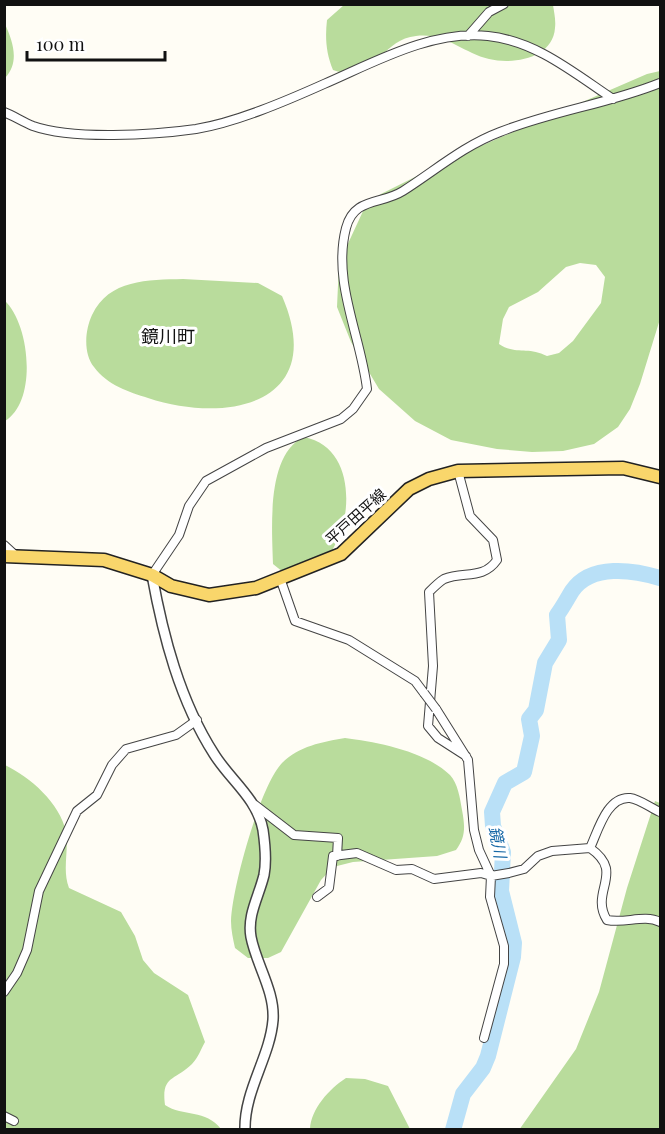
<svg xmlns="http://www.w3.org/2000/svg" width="665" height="1134" viewBox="0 0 665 1134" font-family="'Playfair Display','Noto Sans JP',serif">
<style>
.forest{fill:#b9dc9c;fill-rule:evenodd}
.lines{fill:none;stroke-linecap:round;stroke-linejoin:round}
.river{stroke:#b9e0f7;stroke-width:16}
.minor-casing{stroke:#444;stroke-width:10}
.tertiary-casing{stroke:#444;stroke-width:12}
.primary-casing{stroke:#222;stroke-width:15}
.minor{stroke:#fff;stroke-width:8}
.tertiary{stroke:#fff;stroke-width:9}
.primary{stroke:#f9d66b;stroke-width:12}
.minor-bridge-casing{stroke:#444;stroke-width:10;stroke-linecap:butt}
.minor-bridge{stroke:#fff;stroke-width:8}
.labels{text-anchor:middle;stroke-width:6;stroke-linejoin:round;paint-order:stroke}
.street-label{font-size:15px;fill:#111;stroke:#fff}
.water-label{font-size:16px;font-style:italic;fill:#1768a6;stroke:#fff}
.quarter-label{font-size:18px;fill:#111;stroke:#fff}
</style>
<rect width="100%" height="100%" fill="#fffdf5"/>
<!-- forest -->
<path class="forest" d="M344 5H553C554 12 556 20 555 28 553 58 514 65 489 59 463 53 445 32 416 36 378 40 377 86 333 70 326 53 325 38 327 20Z
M5 24C13 42 20 62 5 78Z
M660 71V319L640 384 630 409 618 427 594 444 563 451 532 452 497 449 451 440 415 421 379 389 351 342 337 307 339 263 364 209 381 194 453 158 647 74ZM580 263 596 265 605 277 601 303 573 341 559 353 547 356C527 346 515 355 499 344L503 319 509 307 538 292 566 267Z
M183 279 258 283 282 296C328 402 230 425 148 398 129 392 107 385 94 367 83 353 85 330 92 315 109 279 148 280 183 279Z
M4 300C30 323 38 401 5 421Z
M304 437C343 445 351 486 344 521 341 536 332 551 324 564L288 576 273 564C272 529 266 454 304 437Z
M345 738C377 742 425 751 450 775 458 784 460 798 462 810 465 826 466 837 456 850L437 856 353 862 333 867 321 880 281 952 268 958H248L235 948C233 939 231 930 231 921 232 888 260 786 282 763 299 746 322 742 345 738Z
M5 765C30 777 60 803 66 832 69 851 62 870 69 888L121 912 135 936 143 960 154 973 188 995 205 1042C201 1049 198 1058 192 1064 175 1081 161 1075 165 1105 183 1117 206 1109 221 1129L5 1130Z
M655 801 660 803V1129L519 1130 576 1049 599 992 627 888Z
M346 1078 365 1079 388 1086 410 1129H310C311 1109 329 1089 346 1078Z"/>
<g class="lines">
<!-- river -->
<path class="river" d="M453 1130 463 1094 483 1068 488 1056 513 957 514 943 501 891 503 852 493 826 492 812 505 783 524 772 532 736 529 719 536 710 545 663 559 640 557 615C563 607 567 599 572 591 591 563 634 570 660 578"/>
<!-- minor casing -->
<g class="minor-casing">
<path id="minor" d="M468 36 489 12 504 4
M4 112C14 116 23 122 33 126 72 140 154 135 196 129 237 122 286 101 324 84 375 62 431 30 488 36 536 41 574 73 613 99
M458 471 470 516 493 540 497 560C483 580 464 571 444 579 439 582 433 588 429 592L433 666 428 726 438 738 466 756
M4 545 16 556
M152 575 179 535 189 506 206 481 266 448 341 419 353 409 367 389C361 336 332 282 346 228 354 197 381 205 403 191 436 170 463 146 500 132 552 111 608 104 660 83
M280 578 295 621 349 640 415 681 424 693
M436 709 468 760 474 830 479 850 491 876 490 897 504 946V964L484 1038
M255 805 294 835 338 838 337 856
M590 848C598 831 607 796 630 798 639 799 651 808 660 812
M317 897 329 888 333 856 357 853 396 870 412 869 434 879 481 873 491 876 509 873 524 869 538 856 552 851 590 848C626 873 589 891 607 920 625 924 644 914 660 922
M4 992 17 973 27 950 39 891 77 811 97 795 112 765 126 749 176 735 197 720
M4 1116 14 1121"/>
</g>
<!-- tertiary casing -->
<g class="tertiary-casing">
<path id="tertiary" d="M152 575C163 636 180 701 214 754 230 780 257 798 263 830 265 844 267 860 264 875 259 896 247 915 251 937 256 964 275 991 273 1020 270 1057 244 1091 245 1130"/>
</g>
<!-- primary casing -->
<g class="primary-casing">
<path id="primary" d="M4 556 104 560 152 575 171 586 209 595 256 588 341 554 409 489 429 479 458 471 623 468 660 477"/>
</g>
<!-- minor -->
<use href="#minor" class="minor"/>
<!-- tertiary -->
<use href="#tertiary" class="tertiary"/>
<!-- primary -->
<use href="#primary" class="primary"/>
<!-- minor-bridge casing -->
<g class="minor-bridge-casing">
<path id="minor-bridge" d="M424 693 436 709"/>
</g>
<!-- minor-bridge -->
<use href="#minor-bridge" class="minor-bridge"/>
</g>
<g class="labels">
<!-- street labels -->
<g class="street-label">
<text transform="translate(356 517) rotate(-42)" y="5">平戸田平線</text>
</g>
<!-- water labels -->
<g class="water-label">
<text transform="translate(498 842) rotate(79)" y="6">鏡川</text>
</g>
<!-- quarter labels -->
<g class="quarter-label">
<text x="168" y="343">鏡川町</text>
</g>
</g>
<!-- border -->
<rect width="665" height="1134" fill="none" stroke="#111111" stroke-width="12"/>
<!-- scale -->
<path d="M27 51v9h138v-9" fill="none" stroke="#111111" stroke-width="3"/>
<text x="36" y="51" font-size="18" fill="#111111" stroke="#ffffff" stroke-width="4.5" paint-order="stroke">100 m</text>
</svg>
